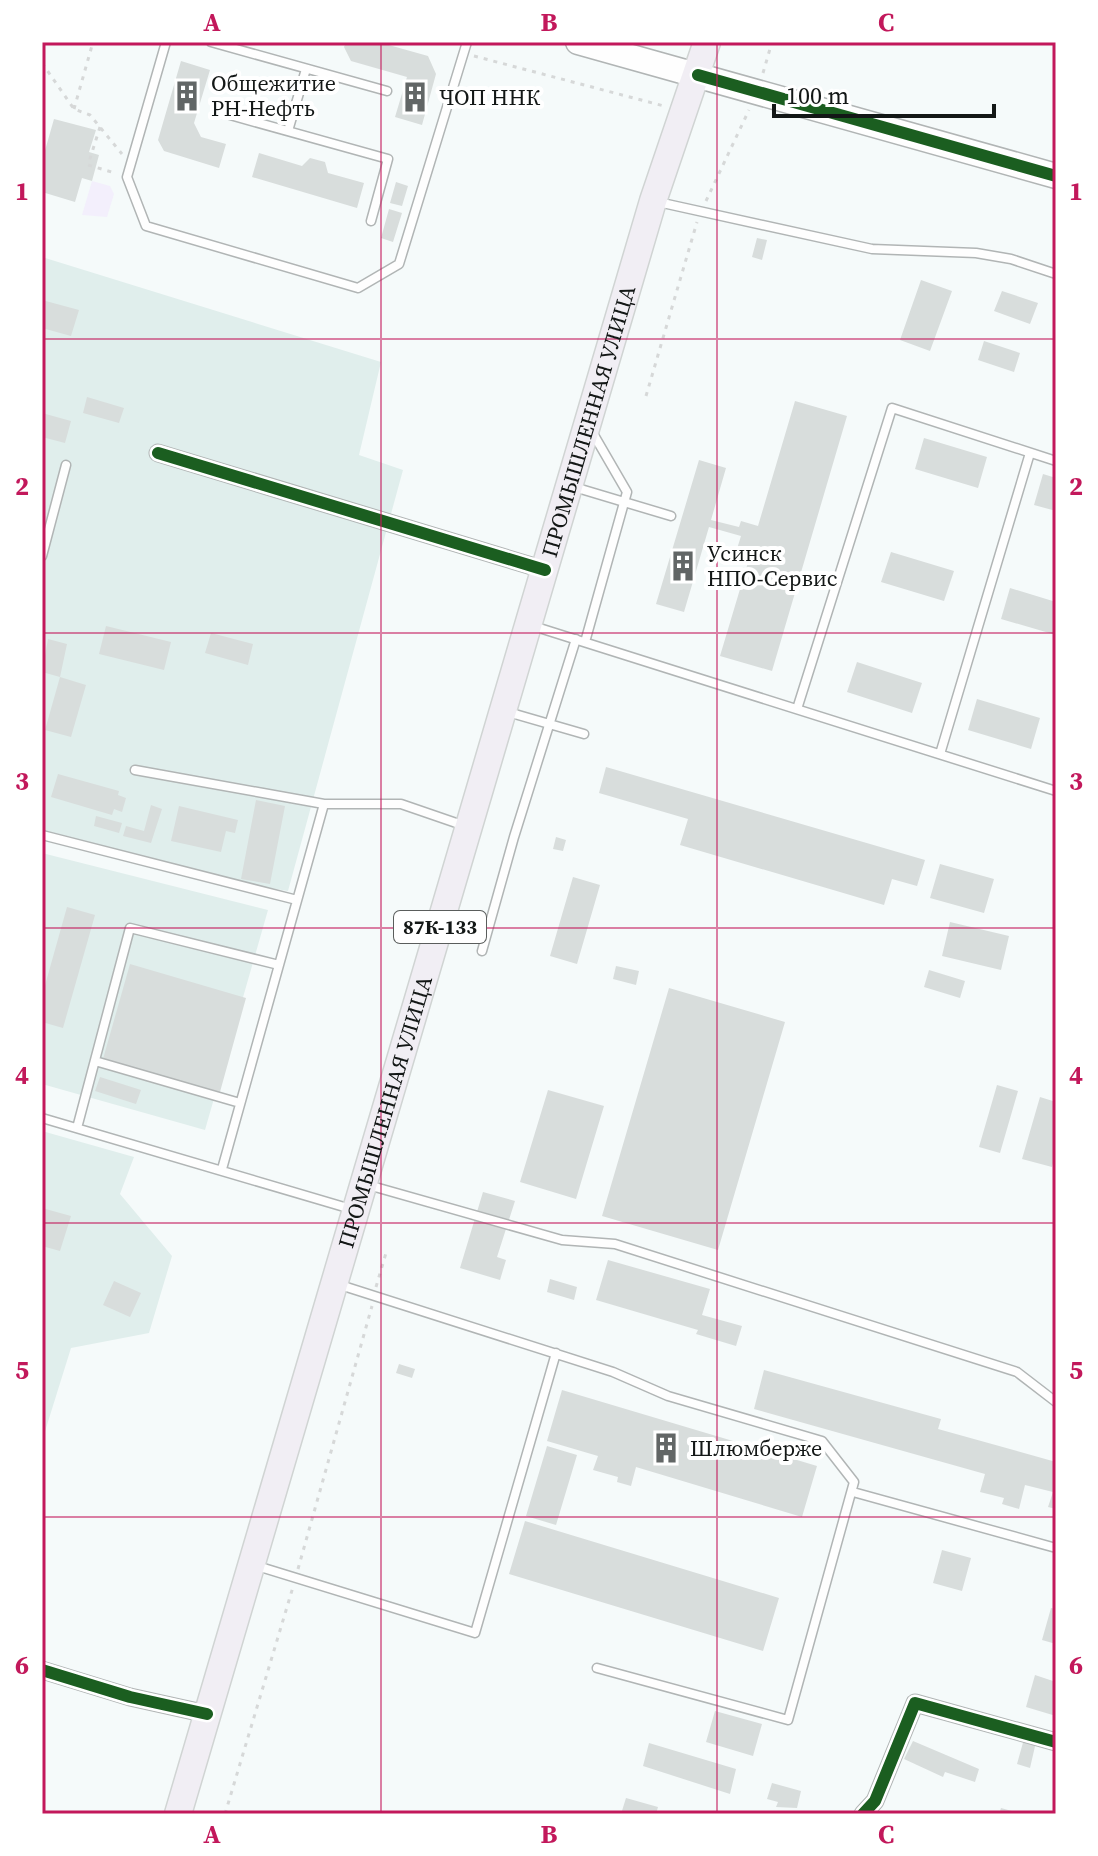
<svg xmlns="http://www.w3.org/2000/svg" width="1098" height="1856" viewBox="0 0 1098 1856" font-family="'Source Serif 4',serif">
<style>
.built{fill:#e0eeec}
.green{fill:#f3effc}
.building{fill:#d8dddc}
.lines{fill:none;stroke-linecap:round;stroke-linejoin:round}
.lane-casing{stroke:#b1b5b5;stroke-width:11}
.street-casing{stroke:#b1b5b5;stroke-width:19}
.secondary-casing{stroke:#b1b5b5;stroke-width:27}
.primary-casing{stroke:#d0d4d3;stroke-width:29}
.path{stroke:#d6d8d8;stroke-width:3;stroke-dasharray:4 6;stroke-linecap:butt}
.lane{stroke:#fefefe;stroke-width:8}
.street{stroke:#fefefe;stroke-width:16}
.secondary{stroke:#fefefe;stroke-width:24}
.primary{stroke:#f1eef4;stroke-width:26}
.cycleway-casing{stroke:#fff;stroke-width:17}
.cycleway{stroke:#1b5e20;stroke-width:12}
.grid{fill:none;stroke:#c2185b;stroke-width:2;stroke-opacity:0.55}
.labels{text-anchor:middle;stroke-width:8;stroke-linejoin:round;paint-order:stroke}
.shield{fill:#fff;stroke:#5a5d5c;stroke-width:2}
.shield-label{font-size:20px;font-weight:bold;fill:#131716}
.poi-label{font-size:22px;fill:#131716;stroke:#fff;text-anchor:start}
.street-label{font-size:22px;fill:#131716;stroke:#fff}
.neatline{fill:none;stroke:#c2185b;stroke-width:3}
.grid-label{font-size:26px;text-anchor:middle;font-weight:bold;fill:#c2185b}
</style>
<rect width="100%" height="100%" fill="#f5fafa"/>
<!-- built -->
<path class="built" d="M42 257 381 362 359 455 403 470 288 891 230 881 42 832Z
M42 853 268 910 205 1130 42 1084Z
M42 1131 134 1157 120 1194 172 1256 149 1333 71 1348 42 1441Z"/>
<!-- green -->
<path class="green" d="M92 181 110 186 114 194 107 217 82 215Z"/>
<!-- building -->
<path class="building" d="M346 42H378L428 56 436 74 422 125 395 117 407 77 351 61 344 47Z
M181 61 210 70 194 123 201 137 226 144 219 168 164 151 158 140Z
M54 119 96 130 89 152 99 155 92 181 82 178 75 202 42 192V161Z
M259 153 302 166 310 158 325 162 328 173 364 183 357 208 252 177Z
M396 182 408 186 402 206 390 203Z
M389 209 402 213 393 242 381 238Z
M757 238 767 240 762 260 752 257Z
M921 280 952 291 930 351 900 340Z
M1002 291 1038 303 1030 324 994 311Z
M42 300 79 310 71 336 42 328Z
M984 341 1020 353 1014 372 978 360Z
M87 397 124 408 119 423 83 413Z
M795 401 847 416 772 671 720 656 749 559 735 555 741 536 709 527 684 612 656 604 699 460 726 468 711 520 739 527 741 521 758 526Z
M42 413 71 421 65 443 42 437Z
M924 438 987 457 978 488 915 469Z
M1043 474 1056 478V511L1034 505Z
M891 552 954 571 944 601 881 582Z
M1010 588 1056 602V635L1001 619Z
M106 626 171 642 164 670 99 654Z
M211 633 253 644 248 665 205 653Z
M48 639 67 644 60 677 42 672Z
M857 662 922 683 912 713 847 692Z
M60 677 86 685 71 737 45 730Z
M977 699 1040 718 1031 749 968 730Z
M606 767 925 860 917 886 892 879 884 905 680 845 688 819 599 793Z
M58 774 119 791 118 795 126 798 122 812 114 809 112 815 51 797Z
M256 800 285 806 270 884 241 879Z
M151 805 162 809 151 843 123 836 126 826 144 831Z
M179 806 238 820 235 833 226 831 221 852 171 841Z
M96 816 122 823 119 833 94 826Z
M556 837 566 840 563 851 553 849Z
M940 864 994 879 984 913 930 898Z
M573 877 600 885 577 964 550 956Z
M67 907 95 915 63 1028 42 1022V996Z
M950 922 1009 936 1001 970 942 956Z
M130 964 246 998 220 1092 103 1059Z
M616 966 639 971 636 985 613 979Z
M929 970 965 981 960 998 924 987Z
M669 988 785 1022 718 1250 602 1216Z
M100 1077 141 1090 136 1104 95 1091Z
M997 1085 1018 1091 1000 1153 979 1147Z
M548 1090 604 1106 576 1199 520 1182Z
M1040 1097 1056 1102V1152L1052 1167 1022 1159Z
M483 1192 515 1201 497 1257 506 1260 500 1280 460 1268Z
M42 1208 71 1216 60 1251 42 1246Z
M608 1260 710 1289 702 1315 742 1326 736 1346 696 1334 698 1330 596 1300Z
M550 1279 577 1287 574 1300 547 1292Z
M114 1281 141 1293 130 1317 103 1305Z
M399 1364 415 1369 412 1378 396 1373Z
M764 1370 941 1419 938 1429 1056 1462V1509L1048 1507 1053 1492 1025 1485 1019 1509 1002 1504 1004 1498 980 1492 985 1474 754 1409Z
M562 1390 817 1466 802 1517 636 1467 631 1486 617 1482 618 1477 593 1470 598 1456 547 1441Z
M547 1446 577 1455 556 1525 526 1516Z
M525 1521 779 1598 763 1651 509 1574Z
M942 1550 971 1558 962 1591 933 1583Z
M1051 1608 1056 1609V1644L1042 1640Z
M1035 1675 1056 1682V1716L1026 1707Z
M715 1711 762 1724 753 1756 706 1742Z
M1024 1739 1036 1742 1030 1768 1017 1764Z
M913 1741 979 1769 975 1782 945 1772 943 1777 904 1759Z
M649 1743 736 1769 730 1794 643 1766Z
M772 1783 801 1791 797 1808 776 1807 778 1802 767 1799Z
M626 1798 658 1807 656 1814H621Z
M1001 1808 1019 1813V1814H999Z"/>
<g class="lines">
<!-- lane casing -->
<g class="lane-casing">
<path id="lane" d="M166 42 127 177 146 226 358 288 399 264 467 42
M211 42 387 91
M230 115 388 159 371 221
M288 131 306 69
M658 202 872 249 976 253 1011 259 1056 274
M574 487 671 516
M42 556 66 465
M533 626 1056 791
M585 642 627 492 591 430
M797 709 892 408 1056 461
M508 712 584 734
M940 754 1030 453
M135 770 324 804H401L465 826
M42 835 297 900
M482 951 514 837 576 639
M95 1061 240 1103
M42 1118 351 1209
M77 1128 130 928 279 965
M222 1169 324 804
M368 1185 562 1240 615 1244 1017 1372 1056 1402
M337 1284 613 1372 668 1396 822 1441 854 1482 788 1720 597 1668
M853 1492 1056 1548
M254 1565 475 1633 556 1353"/>
</g>
<!-- street casing -->
<g class="street-casing">
<path id="street" d="M158 453 545 570
M42 1670 130 1697 207 1714
M863 1814 875 1801 915 1703 1056 1742"/>
</g>
<!-- secondary casing -->
<g class="secondary-casing">
<path id="secondary" d="M578 42 1056 176"/>
</g>
<!-- primary casing -->
<g class="primary-casing">
<g id="primary">
<path id="s1" d="M178 1814 653 201 707 42"/>
</g>
</g>
<!-- path -->
<path class="path" d="M474 56 664 106
M42 63 74 109 90 115 122 154
M763 73 772 42
M74 109 93 42
M100 127 88 165 115 173
M706 201 749 110
M646 396 697 222
M376 1287 386 1253
M298 1569 372 1306
M225 1814 293 1587"/>
<!-- lane -->
<use href="#lane" class="lane"/>
<!-- street -->
<use href="#street" class="street"/>
<!-- secondary -->
<use href="#secondary" class="secondary"/>
<!-- primary -->
<use href="#primary" class="primary"/>
<!-- cycleway casing -->
<g class="cycleway-casing">
<path id="cycleway" d="M698 75 1056 176
M158 453 545 570
M42 1670 130 1697 207 1714
M863 1814 875 1801 915 1703 1056 1742"/>
</g>
<!-- cycleway -->
<use href="#cycleway" class="cycleway"/>
</g>
<!-- grid -->
<path class="grid" d="M381 42V1814M717 42V1814M42 339H1056M42 633H1056M42 928H1056M42 1223H1056M42 1517H1056"/>
<!-- icons -->
<defs>
<g id="building-bare" transform="scale(2.4)"><path d="M-4-6H4V6H1V3H-1V6H-4ZM-2.5-4.3h1.7v1.8h-1.7ZM.8-4.3h1.7v1.8H.8ZM-2.5-1h1.7V.8h-1.7ZM.8-1h1.7V.8H.8Z" fill="#626666" stroke="#fff" stroke-width="2.5" paint-order="stroke"/></g>
</defs>
<g fill-rule="evenodd">
<use href="#building-bare" x="187" y="96"/>
<use href="#building-bare" x="415" y="97"/>
<use href="#building-bare" x="683" y="566"/>
<use href="#building-bare" x="666" y="1448"/>
</g>
<g class="labels">
<!-- shield labels -->
<rect class="shield" x="394" y="911" width="92" height="32" rx="6"/>
<g class="shield-label">
<text x="440" y="934">87К-133</text>
</g>
<!-- poi labels -->
<g class="poi-label">
<text x="211" y="91">Общежитие<tspan x="211" dy="25">РН-Нефть</tspan></text>
<text x="439" y="105">ЧОП ННК</text>
<text x="707" y="561">Усинск<tspan x="707" dy="25">НПО-Сервис</tspan></text>
<text x="690" y="1456">Шлюмберже</text>
</g>
<!-- street labels -->
<g class="street-label">
<text dy="8" stroke="none"><textPath href="#s1" startOffset="1452">ПРОМЫШЛЕННАЯ УЛИЦА</textPath></text>
<text dy="8" stroke="none"><textPath href="#s1" startOffset="732">ПРОМЫШЛЕННАЯ УЛИЦА</textPath></text>
</g>
</g>
<!-- border -->
<rect width="1098" height="1856" fill="none" stroke="#ffffff" stroke-width="88"/>
<!-- scale -->
<path d="M774 104v12h220v-12" fill="none" stroke="#131716" stroke-width="4"/>
<text x="786" y="104" font-size="24" fill="#131716" stroke="#ffffff" stroke-width="6" paint-order="stroke">100 m</text>
<rect x="44" y="44" width="1010" height="1768" class="neatline"/>
<g class="grid-label">
<text x="212" y="31">A</text>
<text x="549" y="31">B</text>
<text x="886" y="31">C</text>
<text x="22" y="200">1</text>
<text x="1076" y="200">1</text>
<text x="22" y="495">2</text>
<text x="1076" y="495">2</text>
<text x="22" y="790">3</text>
<text x="1076" y="790">3</text>
<text x="22" y="1084">4</text>
<text x="1076" y="1084">4</text>
<text x="22" y="1379">5</text>
<text x="1076" y="1379">5</text>
<text x="22" y="1674">6</text>
<text x="1076" y="1674">6</text>
<text x="212" y="1843">A</text>
<text x="549" y="1843">B</text>
<text x="886" y="1843">C</text>
</g>
</svg>
